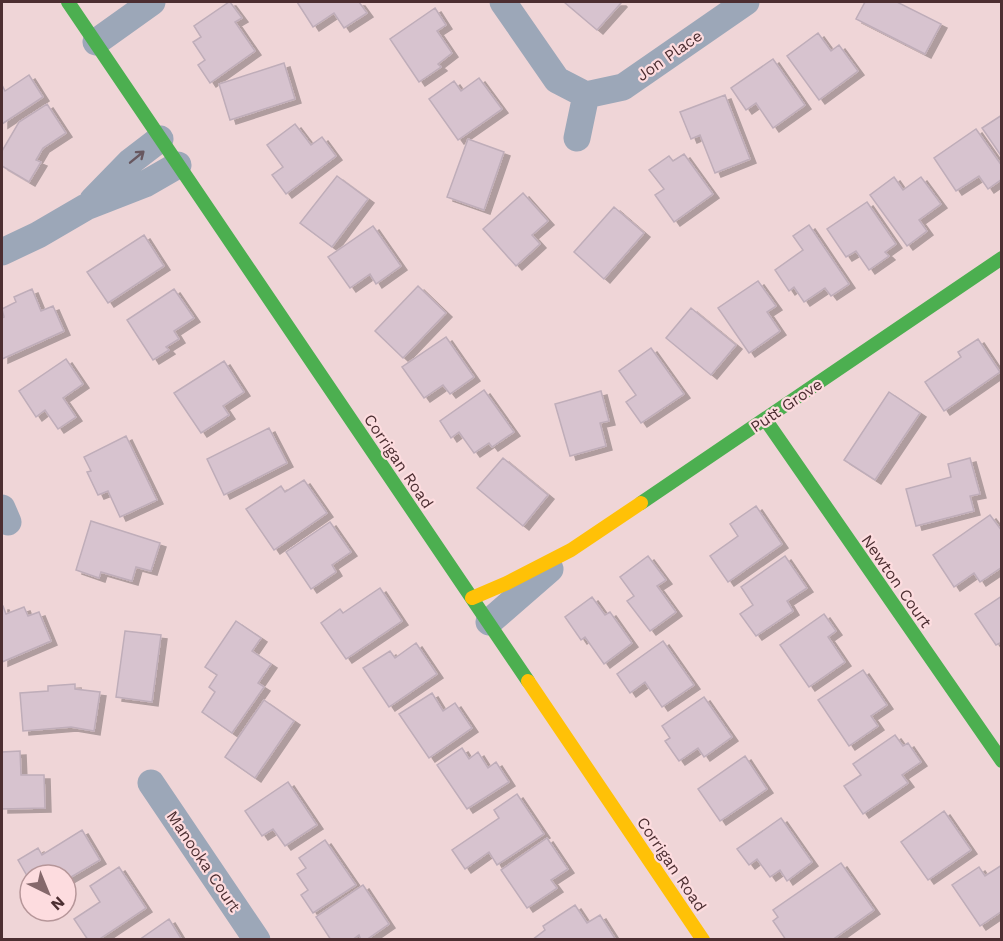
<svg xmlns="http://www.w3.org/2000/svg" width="1003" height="941" viewBox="0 0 1003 941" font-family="'Work Sans',sans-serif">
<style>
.building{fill:#d7c3cf;stroke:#bfadb9;stroke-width:1.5;filter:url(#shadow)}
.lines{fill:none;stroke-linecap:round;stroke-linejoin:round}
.street{stroke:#9ca7b8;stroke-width:27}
.fast{stroke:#4caf50;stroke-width:14}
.slow{stroke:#ffc107;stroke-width:14}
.oneway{stroke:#685860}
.labels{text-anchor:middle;stroke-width:4.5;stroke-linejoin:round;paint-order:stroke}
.street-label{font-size:16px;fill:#4c2e31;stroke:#fddcdf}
</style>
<defs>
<filter id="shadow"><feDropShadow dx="6" dy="4" stdDeviation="0" flood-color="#0004"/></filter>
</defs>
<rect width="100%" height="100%" fill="#efd5d7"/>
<!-- building -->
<path class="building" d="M229 2H230L242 18 235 22 255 51 210 83 198 65 205 60 193 42 201 37 194 26Z
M297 2H359L367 13 344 28 334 13 313 27Z
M564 2H620L621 3 597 30Z
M865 2H897L941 24 925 54 856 19Z
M435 8 446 25 437 31 452 53 438 64 441 67 419 82 390 39Z
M818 33 831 51 839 45 858 71 819 100 787 56Z
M773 59 805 105 773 128 756 103 746 110 731 88Z
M284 63 295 99 230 120 219 84Z
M29 75 43 97 2 124V85L5 91Z
M479 78 502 109 458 140 429 99 454 81 461 91Z
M725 95 750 159 715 173 700 135 691 139 680 112Z
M47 104 66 133 43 148 36 160 41 162 29 182 2 166V151L19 122Z
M1002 115V157L982 128Z
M295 124 311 145 322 137 336 156 286 194 272 175 283 167 267 145Z
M976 129 1002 166V179L988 189 979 176 956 191 934 158Z
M468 139 504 152 484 210 447 197Z
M684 154 713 194 674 222 655 195 664 189 649 170 669 156 673 161Z
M337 176 368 199 332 247 300 223Z
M894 177 903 190 921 177 941 204 919 220 927 231 907 246 870 195Z
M523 193 548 221 532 235 540 244 516 266 483 229Z
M867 202 896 244 885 252 889 256 869 270 856 251 846 257 827 229Z
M614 207 644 233 604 279 574 252Z
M809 225 849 284 831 296 825 288 804 302 794 287 789 291 775 270 803 250 793 236Z
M373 226 401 266 376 284 370 274 350 288 328 257Z
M144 235 164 266 108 303 87 272Z
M758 281 776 306 767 312 780 331 749 353 718 308Z
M418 286 446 313 403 358 375 331Z
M32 289 41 311 53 306 64 331 2 359V318L4 317 2 309 16 302 14 297Z
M174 289 194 318 174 331 179 339 166 347 169 350 153 360 127 320Z
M691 308 736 345 711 375 666 338Z
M446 337 474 377 450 394 443 385 424 398 402 367Z
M978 339 1000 372 944 411 925 382 961 357 958 352Z
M651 348 684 394 641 423 626 402 636 395 619 371Z
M66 359 83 384 63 398 76 417 58 429 45 410 36 417 19 391Z
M224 361 244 392 223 406 229 415 201 433 174 393Z
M484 390 514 432 492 447 489 443 474 453 459 432 451 438 440 421Z
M601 391 609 421 600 423 606 446 570 456 555 404Z
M889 392 920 413 875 480 844 460Z
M269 428 287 463 224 495 207 459Z
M126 436 157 500 120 517 108 491 98 495 87 472 91 471 84 457Z
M503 458 548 495 523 526 477 488Z
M970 458 980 494 970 496 974 511 916 526 906 489 951 477 948 464Z
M304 480 327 513 274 550 246 509 281 486 285 492Z
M756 506 782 544 728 582 710 556 738 536 730 524Z
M990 515 1002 531V567L980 582 974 573 954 587 933 555Z
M91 521 160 543 151 571 136 567 132 581 101 572 99 578 76 570Z
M330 522 351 552 332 565 336 572 311 589 286 552Z
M648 556 666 580 657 586 676 612 650 631 627 601 634 596 620 577Z
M785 556 807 588 787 601 793 611 756 636 740 614 753 605 741 587Z
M380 588 402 621 346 659 321 623 340 609 343 613Z
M1002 596V642L996 645 975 614Z
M592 597 605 615 610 612 632 643 604 664 585 637 581 640 565 617Z
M2 606H3L6 614 24 607 28 616 39 612 51 641 2 662Z
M824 614 836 631 828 637 845 662 809 687 780 645Z
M236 621 261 638 252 651 271 664 258 683 264 687 232 733 202 712 215 692 209 687 217 675 205 667Z
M125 631 161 635 152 702 116 697Z
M663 641 694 685 662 707 645 682 630 693 617 674Z
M416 643 437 674 389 707 363 668 390 651 395 658Z
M863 670 887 705 871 716 878 726 849 746 818 700Z
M75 684V689L100 692 94 731 71 727 23 731 20 693 48 691V686Z
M432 693 443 711 455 703 472 728 429 758 399 714Z
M704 697 732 737 704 757 698 748 679 761 665 741 670 738 662 726Z
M264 700 294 721 255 778 225 757Z
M895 735 903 746 908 743 921 762 902 775 908 783 863 814 844 786 861 775 853 764Z
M462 748 469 759 478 752 488 768 496 762 509 782 467 809 437 765Z
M20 751 21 775H44L45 808 2 809V752Z
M745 756 767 789 720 821 698 789Z
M288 782 317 825 285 846 273 829 262 836 245 811Z
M517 794 544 834 497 865 489 852 465 869 452 850 499 818 494 810Z
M944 811 971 850 928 880 901 842Z
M781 818 812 862 787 881 780 870 770 877 757 859 749 865 737 849Z
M82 830 100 860 66 880V875H30V881L18 860 38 848 42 855Z
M547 838 568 869 551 880 557 888 527 908 501 870Z
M325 840 356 885 313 913 301 895 308 890 297 874 306 868 299 858Z
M841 863 874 910 832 940H786L773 921 778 917 773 910Z
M1002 865V911L980 926 952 885 979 867 985 876Z
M119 867 146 908 98 940H88L74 919 100 902 90 886Z
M363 885 389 924 366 940H361L359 935 352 940H331L316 917Z
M575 905 587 923 600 915 616 940H532L545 930 543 926Z
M169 919 182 940H139Z"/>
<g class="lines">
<!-- street -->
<path class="street" d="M503 2 557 80 586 95 623 87 746 2
M96 42 152 2
M577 138 586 95
M93 200 130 162 160 139
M2 252 38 235 86 207 145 184 178 165
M2 508 8 522
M489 622 550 569
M151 783 257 940"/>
<!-- fast -->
<path class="fast" d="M68 2 528 681
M765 419 1002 761
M641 503 1002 258"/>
<!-- slow -->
<path class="slow" d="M472 598 507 583 571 550 641 503
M528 681 703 940"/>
</g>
<!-- one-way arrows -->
<defs><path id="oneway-shaft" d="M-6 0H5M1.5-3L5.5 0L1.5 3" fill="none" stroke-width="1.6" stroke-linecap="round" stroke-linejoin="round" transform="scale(1.5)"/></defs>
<use class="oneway" href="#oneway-shaft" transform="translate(137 157) rotate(-39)"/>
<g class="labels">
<!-- street labels -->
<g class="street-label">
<text transform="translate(669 55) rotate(-35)" y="6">Jon Place</text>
<text transform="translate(786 405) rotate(-34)" y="6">Putt Grove</text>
<text transform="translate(399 461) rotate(56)" y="6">Corrigan Road</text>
<text transform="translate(897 581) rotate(55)" y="6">Newton Court</text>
<text transform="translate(204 861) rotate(56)" y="6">Manooka Court</text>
<text transform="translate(672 864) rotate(56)" y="6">Corrigan Road</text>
</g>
</g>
<!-- border -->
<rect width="1003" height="941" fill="none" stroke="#4c2e31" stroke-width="6"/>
<!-- north arrow -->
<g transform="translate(48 893) rotate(137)"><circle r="28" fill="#fddcdf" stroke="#b69699" stroke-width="1.5"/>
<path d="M0-4.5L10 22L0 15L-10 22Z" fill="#85686b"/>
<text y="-9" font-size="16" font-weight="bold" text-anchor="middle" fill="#4c2e31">N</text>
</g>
</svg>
